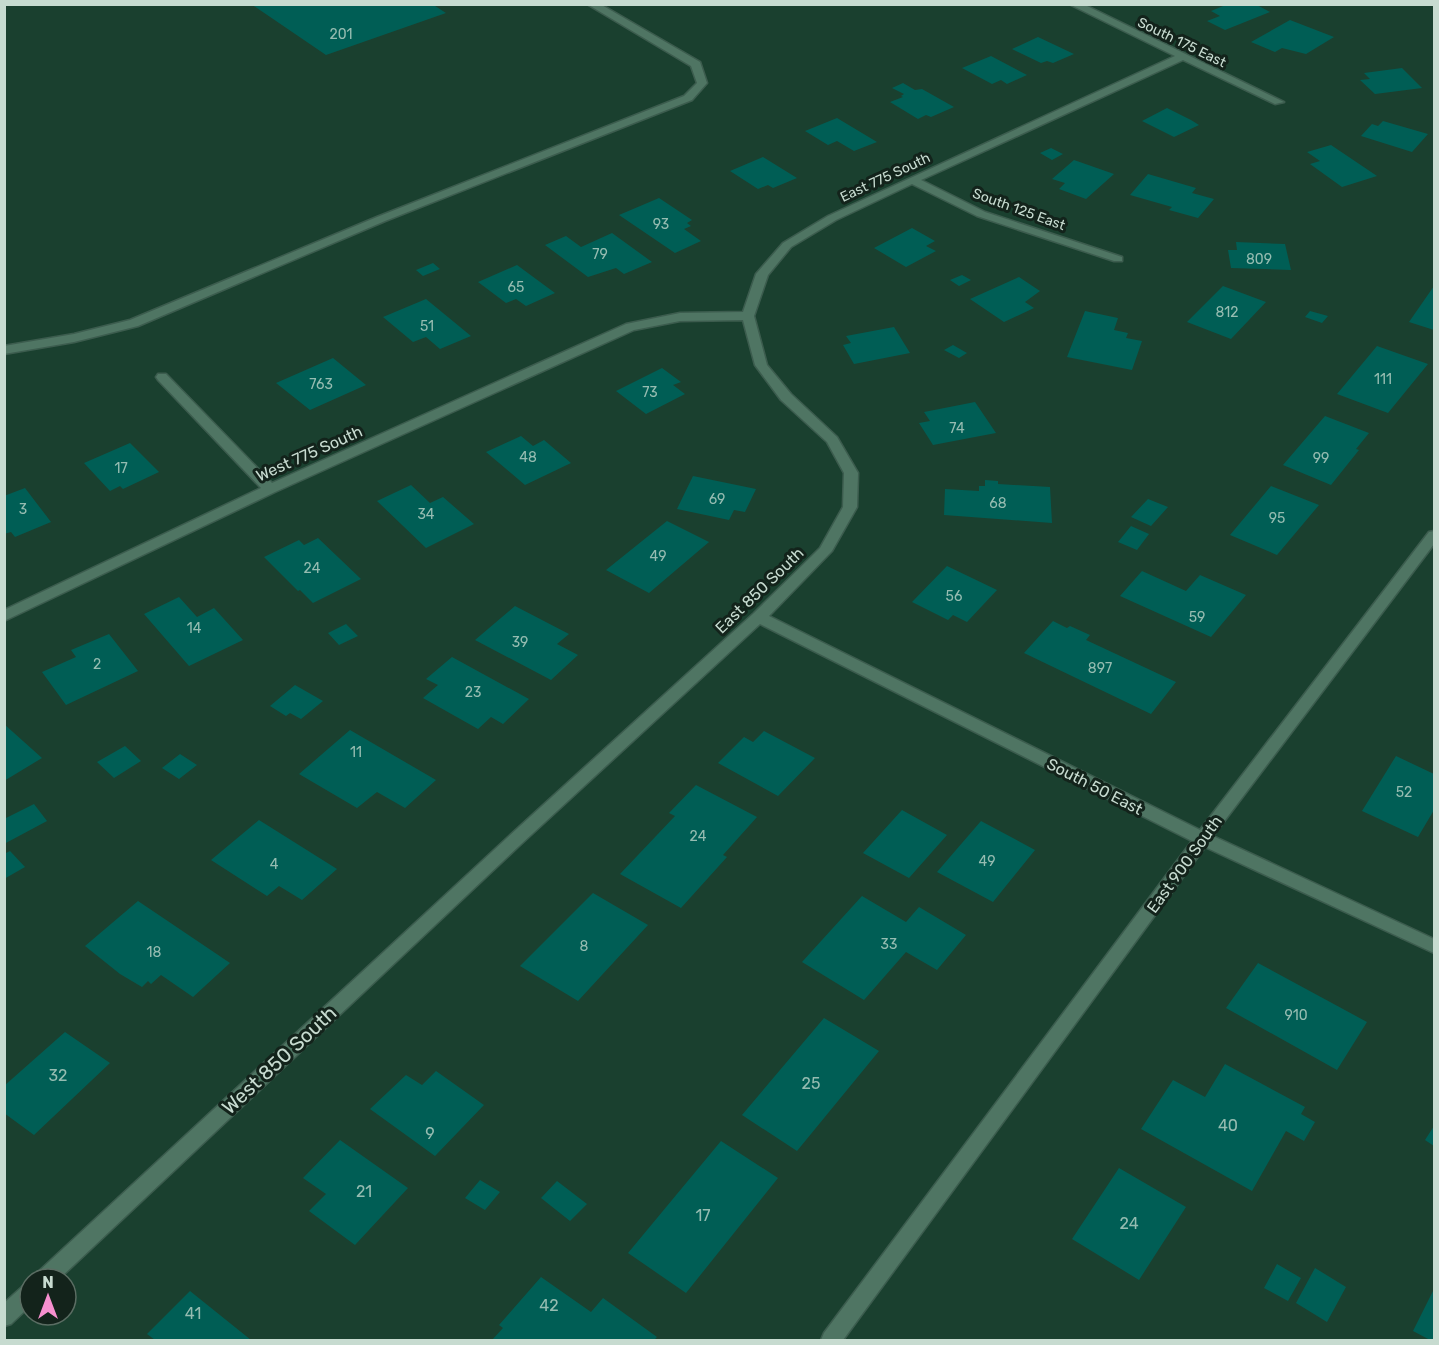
<svg xmlns="http://www.w3.org/2000/svg" width="1439" height="1345" viewBox="0 0 1439 1345" font-family="Rubik,sans-serif">
<style>
.building{fill:#005e55}
.lines{fill:none;stroke-linecap:round;stroke-linejoin:round}
.lane-casing{stroke:#3c5c4e;stroke-width:3}
.street-casing{stroke:#3c5c4e;stroke-width:3}
.lane{fill:#4f7563;fill-rule:evenodd}
.street{fill:#4f7563;fill-rule:evenodd}
.labels{text-anchor:middle;stroke-width:6;stroke-linejoin:round;paint-order:stroke}
.number-label{font-size:14px;fill:#95bcb1}
.far-street-label{font-size:14px;fill:#c7dbd0;stroke:#13231b}
.street-label{font-size:16px;fill:#c7dbd0;stroke:#13231b}
.near-number-label{font-size:16px;fill:#95bcb1}
.near-street-label{font-size:20px;fill:#c7dbd0;stroke:#13231b}
</style>
<rect width="100%" height="100%" fill="#1a402f"/>
<!-- building -->
<path class="building" d="M251 4H432L446 13 326 55Z
M1228 4H1255L1270 12 1225 30 1207 21 1220 16 1211 11Z
M1290 20 1334 37 1306 54 1282 48 1275 52 1251 42Z
M1038 37 1074 54 1053 63 1047 61 1041 63 1012 49Z
M991 56 1027 75 1007 84 1001 80 992 84 962 68Z
M1402 68 1422 88 1375 94 1360 80 1370 79 1364 73Z
M903 83 915 90 922 89 954 107 931 117 926 115 918 119 890 102 903 97 901 96 904 94 892 88Z
M1167 108 1191 120 1199 125 1174 137 1142 121Z
M837 118 877 142 854 151 837 141 828 145 805 131Z
M1383 121 1428 134 1412 152 1361 136 1372 124 1378 126Z
M1331 145 1377 176 1342 187 1310 164 1320 161 1307 152Z
M1051 148 1063 154 1052 160 1040 153Z
M763 157 797 178 773 188 768 185 758 189 730 171Z
M1074 160 1114 174 1086 199 1059 189 1065 183 1052 179Z
M1148 174 1196 188 1192 193 1214 199 1198 218 1169 210 1172 207 1130 195Z
M659 198 692 220 687 223 691 226 684 229 701 241 675 253 619 215Z
M912 228 935 241 926 246 936 251 906 267 874 248Z
M612 233 652 262 624 274 616 268 588 277 545 245 566 236 581 247Z
M1236 242 1285 244 1291 270 1231 268 1228 250H1237Z
M433 263 440 269 423 276 416 270Z
M517 265 555 293 526 306 516 299 506 303 478 282Z
M962 275 971 280 959 286 950 280Z
M1019 277 1040 291 1025 302 1034 308 1004 322 970 299Z
M1223 286 1266 302 1231 339 1187 322Z
M1434 286V330L1409 322Z
M426 299 471 336 440 349 426 337 413 342 383 317Z
M1085 311 1118 318 1114 330 1128 333 1126 338 1142 341 1132 370 1067 357Z
M1310 311 1328 316 1322 323 1305 317Z
M894 327 910 353 854 364 843 345 851 343 846 336Z
M953 345 967 353 959 358 944 350Z
M1377 346 1428 364 1388 413 1337 394Z
M333 358 366 385 310 410 276 383Z
M662 368 681 382 673 385 685 394 646 414 616 391Z
M975 402 996 433 933 445 919 423 930 421 924 412Z
M1325 416 1369 433 1356 449 1359 450 1331 485 1283 465Z
M521 436 533 446 544 440 571 463 525 485 486 452Z
M130 443 159 472 123 489 120 486 110 491 84 463Z
M693 476 756 489 745 512 734 510 729 520 677 509Z
M985 480 998 481V484L1050 487 1052 523 944 515 945 489 979 491V486H985Z
M411 485 430 503 443 497 474 524 426 548 377 501Z
M1271 486 1319 505 1277 555 1230 535Z
M25 488 51 522 15 537 11 532 4 534V496Z
M1148 499 1168 507 1151 526 1131 517Z
M667 521 709 542 649 593 606 570Z
M1131 526 1149 534 1137 550 1118 542Z
M318 538 361 579 313 603 300 590 298 591 264 557 299 540 304 545Z
M947 566 997 590 967 622 953 615 948 620 912 602Z
M1142 571 1186 591 1200 575 1246 595 1211 637 1120 596Z
M179 597 197 617 214 608 243 640 189 666 144 614Z
M515 606 569 634 557 644 578 655 551 680 475 640Z
M1053 621 1067 628 1070 626 1090 635 1086 640 1176 682 1151 714 1024 653Z
M346 624 358 636 339 645 328 633Z
M109 634 138 671 66 705 42 672 76 657 71 650Z
M452 657 529 699 503 724 491 717 478 729 423 698 438 685 426 679Z
M295 685 323 701 301 719 290 713 286 716 270 706Z
M4 724 42 758 4 781Z
M350 730 436 780 405 808 377 792 357 808 299 774Z
M764 731 815 758 778 796 718 763 744 737 753 742Z
M125 746 141 761 114 778 97 762Z
M180 754 197 765 179 779 162 768Z
M1396 756 1434 774V810L1418 837 1362 811Z
M696 785 757 817 723 855 727 857 681 908 620 874 675 816 669 813Z
M34 804 47 821 4 844V819Z
M902 810 947 835 909 878 863 853Z
M259 820 337 869 302 900 279 886 267 896 211 860Z
M981 821 1035 850 993 902 937 872Z
M10 851 25 867 4 879V854Z
M593 893 648 925 578 1001 520 966Z
M862 896 906 922 919 907 966 935 937 970 906 952 864 1000 802 962Z
M138 901 230 963 193 997 161 975 151 984 148 981 142 987 120 974 85 946Z
M1258 963 1367 1022 1337 1070 1226 1008Z
M824 1018 879 1051 797 1151 742 1115Z
M65 1032 110 1063 34 1135 4 1113V1086Z
M1225 1064 1305 1107 1301 1114 1315 1122 1304 1141 1286 1131 1252 1191 1141 1129 1173 1080 1205 1097Z
M436 1071 484 1105 435 1156 370 1109 406 1075 422 1085Z
M1434 1126V1146L1425 1140Z
M340 1140 408 1188 355 1245 309 1211 326 1194 303 1178Z
M721 1141 778 1178 686 1293 628 1253Z
M1119 1168 1186 1207 1139 1280 1072 1239Z
M480 1180 500 1192 485 1210 465 1198Z
M557 1181 587 1204 570 1221 541 1198Z
M1277 1264 1301 1278 1288 1301 1264 1288Z
M1315 1268 1346 1287 1327 1322 1296 1303Z
M541 1277 591 1312 603 1298 657 1337 654 1340H492L503 1328 499 1325Z
M1434 1289V1340H1430L1413 1331Z
M190 1291 251 1340H155L147 1334Z"/>
<g class="lines">
<!-- lane casing -->
<g class="lane-casing">
<path id="lane" d="M587 4H600L700 62 707 83 692 100 385 221 138 326 74 342 4 354V346L74 334 130 320 377 217 684 96 697 83 691 66Z"/>
</g>
<!-- street casing -->
<g class="street-casing">
<path id="street" d="M1069 4H1083L1284 102 1275 104 1183 60 921 180 985 212 1122 257V261H1114L977 216 912 184 836 220 791 247 768 275 754 316 767 365 791 394 837 437 858 473 857 507 832 551 769 616 1200 830 1429 532 1434 531V544L1213 836 1434 939V953L1205 847 843 1340H821L824 1333 1192 841 760 624 519 846 59 1279H35L38 1272 507 838 754 613 820 548 843 507 844 473 827 442 781 400 755 365 743 320 680 321 634 330 275 492 4 621V610L261 488 158 380 156 377 158 374H166L272 483 626 324 680 313 743 312 756 274 783 243 828 216 1175 56Z
M30 1284V1306L11 1324 4 1326V1303L23 1286Z"/>
</g>
<!-- lane -->
<use href="#lane" class="lane"/>
<!-- street -->
<use href="#street" class="street"/>
</g>
<g class="labels">
<!-- number labels -->
<g class="number-label">
<text x="341" y="39">201</text>
<text x="661" y="229">93</text>
<text x="600" y="259">79</text>
<text x="1259" y="264">809</text>
<text x="516" y="292">65</text>
<text x="1227" y="317">812</text>
<text x="427" y="331">51</text>
<text x="1383" y="384">111</text>
<text x="321" y="389">763</text>
<text x="650" y="397">73</text>
<text x="957" y="433">74</text>
<text x="528" y="462">48</text>
<text x="1321" y="463">99</text>
<text x="121" y="473">17</text>
<text x="717" y="504">69</text>
<text x="998" y="508">68</text>
<text x="23" y="514">3</text>
<text x="426" y="519">34</text>
<text x="1277" y="523">95</text>
<text x="658" y="561">49</text>
<text x="312" y="573">24</text>
<text x="954" y="601">56</text>
<text x="1197" y="622">59</text>
<text x="194" y="633">14</text>
<text x="520" y="647">39</text>
<text x="97" y="669">2</text>
<text x="1100" y="673">897</text>
<text x="473" y="697">23</text>
<text x="356" y="757">11</text>
<text x="1404" y="797">52</text>
<text x="698" y="841">24</text>
<text x="987" y="866">49</text>
<text x="274" y="869">4</text>
<text x="889" y="949">33</text>
<text x="584" y="951">8</text>
<text x="154" y="957">18</text>
<text x="1296" y="1020">910</text>
</g>
<!-- far-street labels -->
<g class="far-street-label">
<text transform="translate(1182 42) rotate(26)" y="5">South 175 East</text>
<text transform="translate(885 177) rotate(-25)" y="5">East 775 South</text>
<text transform="translate(1019 209) rotate(20)" y="5">South 125 East</text>
</g>
<!-- street labels -->
<g class="street-label">
<text transform="translate(309 453) rotate(-24)" y="6">West 775 South</text>
<text transform="translate(759 590) rotate(-44)" y="6">East 850 South</text>
<text transform="translate(1095 786) rotate(27)" y="6">South 50 East</text>
<text transform="translate(1184 864) rotate(-54)" y="6">East 900 South</text>
</g>
<!-- near-number labels -->
<g class="near-number-label">
<text x="58" y="1081">32</text>
<text x="811" y="1089">25</text>
<text x="1228" y="1131">40</text>
<text x="430" y="1139">9</text>
<text x="364" y="1197">21</text>
<text x="703" y="1221">17</text>
<text x="1129" y="1229">24</text>
<text x="549" y="1311">42</text>
<text x="193" y="1319">41</text>
</g>
<!-- near-street labels -->
<g class="near-street-label">
<text transform="translate(279 1060) rotate(-43)" y="7">West 850 South</text>
</g>
</g>
<!-- border -->
<rect width="1439" height="1345" fill="none" stroke="#c7dbd0" stroke-width="12"/>
<!-- north arrow -->
<g transform="translate(48 1297)"><circle r="28" fill="#13231b" stroke="#5b6d63" stroke-width="1.5"/>
<path d="M0-4.5L10 22L0 15L-10 22Z" fill="#f690cf"/>
<text y="-9" font-size="16" font-weight="bold" text-anchor="middle" fill="#c7dbd0">N</text>
</g>
</svg>
